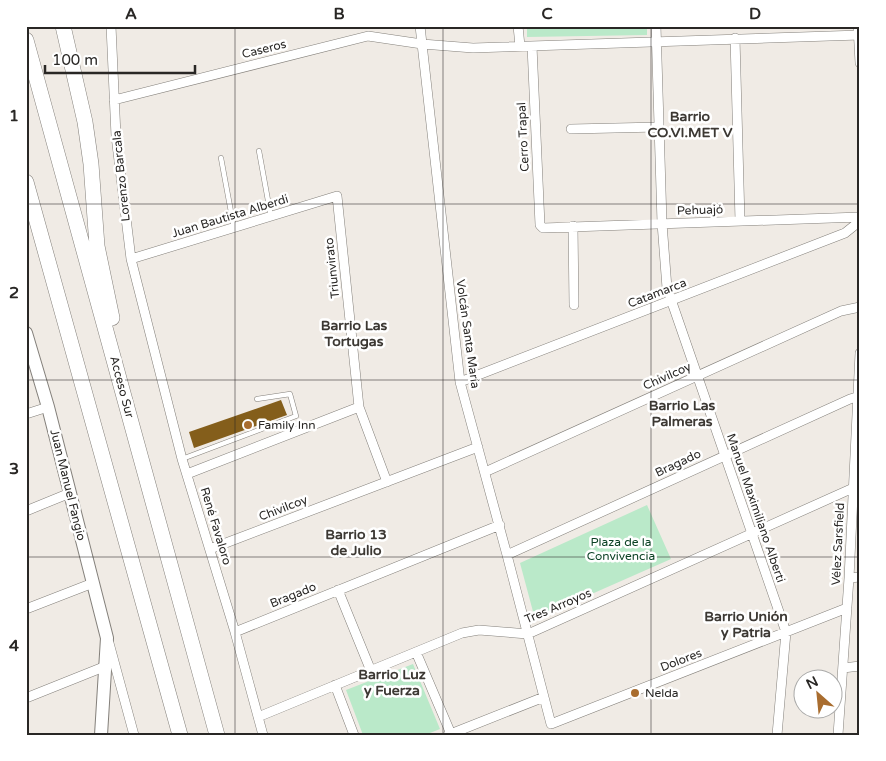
<svg xmlns="http://www.w3.org/2000/svg" width="886" height="761" viewBox="0 0 886 761" font-family="'Varela Round',sans-serif">
<style>
.green{fill:#bae9c9}
.building{fill:#845e1b}
.lines{fill:none;stroke-linecap:round;stroke-linejoin:round}
.lane-casing{stroke:#84807b;stroke-width:5.5}
.street-casing{stroke:#84807b;stroke-width:10}
.secondary-casing{stroke:#84807b;stroke-width:14}
.highway-casing{stroke:#84807b;stroke-width:16}
.lane{stroke:#fff;stroke-width:4.5}
.street{stroke:#fff;stroke-width:9}
.secondary{stroke:#fff;stroke-width:12}
.highway{stroke:#fff;stroke-width:15}
.grid{fill:none;stroke:#292725;stroke-width:1;stroke-opacity:0.55}
.poi-dot{fill:#a96d2f;stroke:#fff;stroke-width:2}
.labels{text-anchor:middle;stroke-width:5;stroke-linejoin:round;paint-order:stroke}
.street-label{font-size:12px;fill:#292725;stroke:#fff}
.poi-label{font-size:12px;fill:#292725;stroke:#fff;text-anchor:start}
.park-label{font-size:12px;fill:#0c4225;stroke:#fff}
.neighbourhood-label{font-size:14px;font-weight:bold;fill:#3c3833;stroke:#fff}
.neatline{fill:none;stroke:#292725;stroke-width:2}
.grid-label{font-size:16px;text-anchor:middle;font-weight:bold;fill:#292725}
</style>
<rect width="100%" height="100%" fill="#f0ebe5"/>
<!-- green -->
<path class="green" d="M527 26H647V35L527 37Z
M647 505 671 559 535 619 520 563Z
M413 664 440 729 425 735H363L346 690Z"/>
<!-- building -->
<path class="building" d="M281 400 287 415 194 448 189 432Z"/>
<g class="lines">
<!-- lane casing -->
<g class="lane-casing">
<path id="lane" d="M259 151 271 217
M221 158 234 228
M182 459 296 416 290 394 257 399"/>
</g>
<!-- street casing -->
<g class="street-casing">
<path id="street" d="M111 26 116 136 131 259 182 459 235 632 263 735
M420 26 460 382 507 555 551 724 847 608
M518 26 520 46
M656 26 662 223 667 288 786 632 777 735
M858 26 860 63
M735 38 740 221
M532 46 540 225 543 228 860 217
M114 100 368 36 422 44 473 48 860 35
M571 129 659 127
M573 226 574 305
M131 259 337 196 359 407 387 482
M460 382 845 233 860 221
M26 414 48 407
M485 472 841 311 860 307
M187 474 359 407
M26 511 70 493
M210 549 478 447
M507 555 850 399 860 396
M849 578 860 577
M338 590 371 671
M26 609 93 583
M235 632 500 525
M109 643 134 735
M416 652 451 734
M843 668 860 666
M335 685 354 735
M26 698 106 666
M258 717 462 633 479 630 528 634 853 488 860 487
M448 735 544 697
M838 735 849 578 860 353"/>
</g>
<!-- secondary casing -->
<g class="secondary-casing">
<path id="secondary" d="M26 333 48 407 107 638 101 735"/>
</g>
<!-- highway casing -->
<g class="highway-casing">
<path id="highway" d="M63 26 85 122 91 164 97 246 112 318
M26 40 217 735
M26 182 180 735"/>
</g>
<!-- lane -->
<use href="#lane" class="lane"/>
<!-- street -->
<use href="#street" class="street"/>
<!-- secondary -->
<use href="#secondary" class="secondary"/>
<!-- highway -->
<use href="#highway" class="highway"/>
</g>
<!-- grid -->
<path class="grid" d="M235 26V735M443 26V735M651 26V735M26 204H860M26 380H860M26 557H860"/>
<!-- markers -->
<g class="poi-dot">
<circle cx="248" cy="425" r="5"/>
<circle cx="635" cy="693" r="5"/>
</g>
<g class="labels">
<!-- street labels -->
<g class="street-label">
<text transform="translate(264 49) rotate(-14)" y="4">Caseros</text>
<text transform="translate(523 137) rotate(-93)" y="4">Cerro Trapal</text>
<text transform="translate(121 176) rotate(-96)" y="4">Lorenzo Barcala</text>
<text transform="translate(700 210) rotate(-2)" y="4">Pehuajó</text>
<text transform="translate(230 216) rotate(-17)" y="4">Juan Bautista Alberdi</text>
<text transform="translate(332 268) rotate(-96)" y="4">Triunvirato</text>
<text transform="translate(657 293) rotate(-21)" y="4">Catamarca</text>
<text transform="translate(468 334) rotate(82)" y="4">Volcán Santa María</text>
<text transform="translate(667 376) rotate(-24)" y="4">Chivilcoy</text>
<text transform="translate(122 387) rotate(75)" y="4">Acceso Sur</text>
<text transform="translate(678 463) rotate(-25)" y="4">Bragado</text>
<text transform="translate(68 485) rotate(76)" y="4">Juan Manuel Fangio</text>
<text transform="translate(283 508) rotate(-21)" y="4">Chivilcoy</text>
<text transform="translate(756 508) rotate(71)" y="4">Manuel Maximiliano Alberti</text>
<text transform="translate(216 526) rotate(73)" y="4">René Favaloro</text>
<text transform="translate(838 544) rotate(-87)" y="4">Vélez Sarsfield</text>
<text transform="translate(293 595) rotate(-22)" y="4">Bragado</text>
<text transform="translate(558 606) rotate(-23)" y="4">Tres Arroyos</text>
<text transform="translate(681 660) rotate(-21)" y="4">Dolores</text>
</g>
<!-- poi labels -->
<g class="poi-label">
<text x="258" y="429">Family Inn</text>
<text x="645" y="697">Nelda</text>
</g>
<!-- park labels -->
<g class="park-label">
<text x="621" y="546">Plaza de la<tspan x="621" dy="14">Convivencia</tspan></text>
</g>
<!-- neighbourhood labels -->
<g class="neighbourhood-label">
<text x="690" y="121">Barrio<tspan x="690" dy="16">CO.VI.MET V</tspan></text>
<text x="354" y="330">Barrio Las<tspan x="354" dy="16">Tortugas</tspan></text>
<text x="682" y="410">Barrio Las<tspan x="682" dy="16">Palmeras</tspan></text>
<text x="356" y="539">Barrio 13<tspan x="356" dy="16">de Julio</tspan></text>
<text x="746" y="621">Barrio Unión<tspan x="746" dy="16">y Patria</tspan></text>
<text x="392" y="679">Barrio Luz<tspan x="392" dy="16">y Fuerza</tspan></text>
</g>
</g>
<!-- border -->
<rect width="886" height="761" fill="none" stroke="#ffffff" stroke-width="55"/>
<!-- north arrow -->
<g transform="translate(818 694) rotate(333)"><circle r="24" fill="#ffffff" stroke="#a9a9a8"/>
<path d="M0-4L9 19L0 12L-9 19Z" fill="#a96d2f"/>
<text y="-8" font-size="14" font-weight="bold" text-anchor="middle" fill="#292725">N</text>
</g>
<!-- scale -->
<path d="M45 65v8h150v-8" fill="none" stroke="#292725" stroke-width="2.5"/>
<text x="52" y="65" font-size="15" fill="#292725" stroke="#ffffff" stroke-width="4" paint-order="stroke">100 m</text>
<rect x="28" y="28" width="830" height="706" class="neatline"/>
<g class="grid-label">
<text x="131" y="19">A</text>
<text x="339" y="19">B</text>
<text x="547" y="19">C</text>
<text x="755" y="19">D</text>
<text x="14" y="121">1</text>
<text x="14" y="298">2</text>
<text x="14" y="474">3</text>
<text x="14" y="651">4</text>
</g>
</svg>
